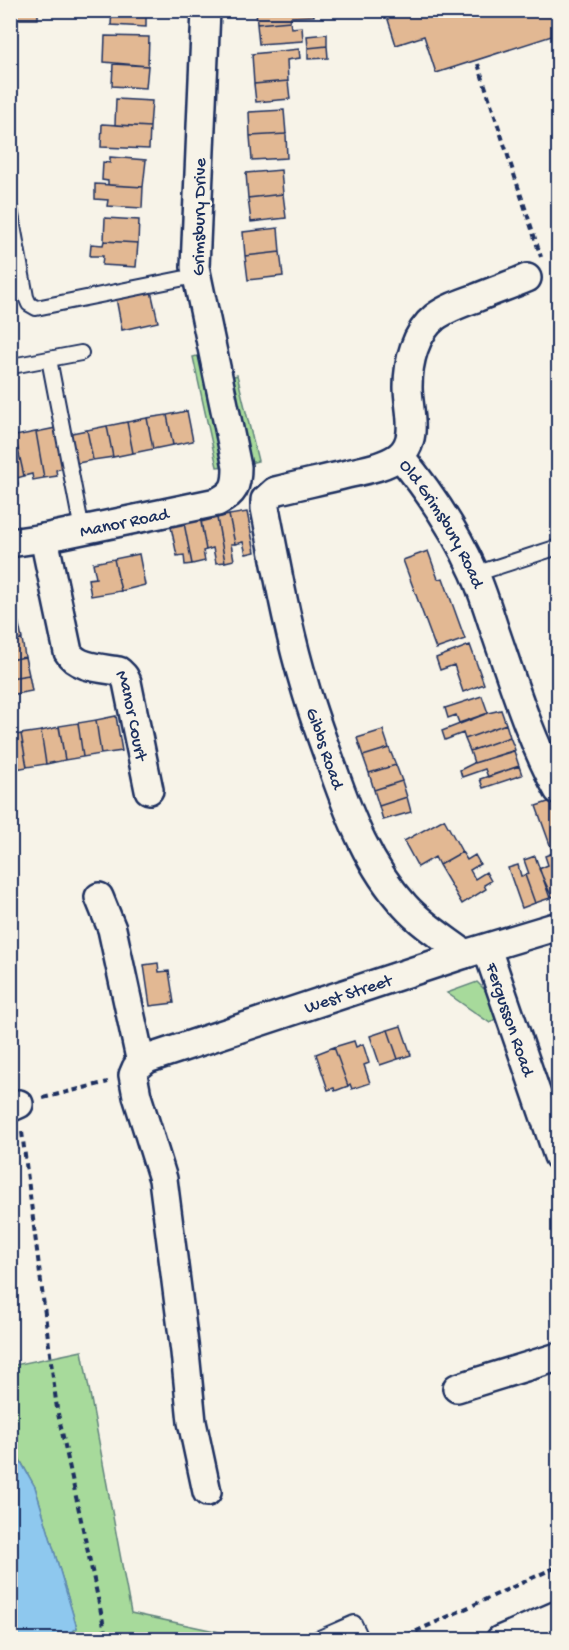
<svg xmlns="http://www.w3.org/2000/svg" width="569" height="1650" viewBox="0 0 569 1650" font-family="'Gochi Hand',sans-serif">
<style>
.green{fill:#a7da9b;stroke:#61847c;stroke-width:1.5}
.water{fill:#8ec8ee;stroke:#608bb4;stroke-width:1.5}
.building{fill:#e2b893;stroke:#1b2f5e;stroke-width:1.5}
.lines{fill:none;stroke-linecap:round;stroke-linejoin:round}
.lane-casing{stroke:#1b2f5e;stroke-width:18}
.street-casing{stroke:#1b2f5e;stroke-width:32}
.path{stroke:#1b2f5e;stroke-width:4;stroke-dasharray:6 4.5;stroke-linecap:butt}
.lane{stroke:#f7f3e8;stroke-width:14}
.street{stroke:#f7f3e8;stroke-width:27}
.labels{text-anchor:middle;stroke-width:4.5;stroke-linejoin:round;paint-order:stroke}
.street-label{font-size:18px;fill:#1b2f5e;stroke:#f7f3e8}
</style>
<rect width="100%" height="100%" fill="#f7f3e8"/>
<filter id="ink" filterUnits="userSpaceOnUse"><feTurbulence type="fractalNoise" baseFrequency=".0167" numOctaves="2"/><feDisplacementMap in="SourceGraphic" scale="12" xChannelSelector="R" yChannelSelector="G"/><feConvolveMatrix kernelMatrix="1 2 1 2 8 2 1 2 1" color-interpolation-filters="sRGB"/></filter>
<g filter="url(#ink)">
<!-- green -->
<path class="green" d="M201 355 225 466 217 467 193 357Z
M237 375 258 461 249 463 231 377Z
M477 982 485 990 497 1017 490 1023 447 993Z
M82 1351 131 1613 252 1639H61L77 1628 35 1487 11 1443 10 1366Z"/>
<!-- water -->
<path class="water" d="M10 1443 35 1487 77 1628 61 1639H11Z"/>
<!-- building -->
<path class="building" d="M13 10H38V19H13Z
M112 10H146V27L111 25Z
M256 10H313L314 16 291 17 290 21 257 24Z
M385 10H558V34L436 73 424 36 396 45Z
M290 21 291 28 302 27 303 41 259 44 257 24Z
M327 34V46L308 48 307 36Z
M105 36 149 37 148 66 104 62Z
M327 46 328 58 308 59V48Z
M299 49 300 58 287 60 288 81 254 84 252 54Z
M113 64 148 66 146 88 112 86Z
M288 81 290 99 256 102 254 84Z
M116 99 152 101 150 127 115 125Z
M284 110 286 134 250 136 249 112Z
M102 124 150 127 149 149 101 147Z
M286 134 287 158 252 160 250 136Z
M110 157 146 160 143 187 108 185V181L102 180 103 162 110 163Z
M281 170 283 194 248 198 246 173Z
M95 184 143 187 142 208 107 206 108 200 95 199Z
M283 194 286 218 251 222 248 198Z
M105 218 139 220 138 243 104 241Z
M278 228 280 252 245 256 243 232Z
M104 241 138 243 136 267 102 265 103 256H90L91 244 103 245Z
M280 252 283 276 248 280 245 256Z
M151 291 158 322 122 330 116 298Z
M187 411 193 441 173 445 167 415Z
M167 415 173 445 153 449 147 418Z
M147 418 153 449 133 453 127 422Z
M127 422 133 453 113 457 107 426Z
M107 426 113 457 93 460 87 430Z
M56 428 63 468 56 470 57 476 44 478 36 432Z
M87 430 93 460 73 464 67 434Z
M36 432 44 478 33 480 32 474 24 476 15 436Z
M15 436 24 476 17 478 18 484 10 485V437Z
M247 512 255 552 246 554 243 542 235 544 229 515Z
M229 515 235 544H231L234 560 225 562 217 518Z
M217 518 225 562 216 563 213 548 206 550 201 522Z
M201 520 206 550 203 551 205 561 192 564 184 523Z
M184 523 192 564 185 565 184 555 177 556 171 527Z
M428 551 438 579 443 578 465 639 436 649 403 560Z
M139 554 145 585 121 591 114 559Z
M114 559 121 591 91 596 88 579 96 578 93 563Z
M15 600 18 620 10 621V601Z
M18 620 22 639 10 641V621Z
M22 639 25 657 10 660V641Z
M470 645 484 684 463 692 454 665 440 670 436 658Z
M25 657 29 675 10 678V660Z
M29 675 32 691 10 695V678Z
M482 696 488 713 459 723 456 715 448 718 445 708Z
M501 710 506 724 465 739 463 733 445 740 442 731 488 713Z
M116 716 122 751 101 754 96 720Z
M96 720 101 754 83 757 78 723Z
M78 723 83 757 65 760 59 726Z
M506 724 510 737 470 751 465 739Z
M59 727 65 760 46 764 41 731Z
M383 730 389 748 363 756 357 738Z
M41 731 46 764 27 767 21 734Z
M21 734 27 767 10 770V736Z
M510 737 515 750 474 763 470 751Z
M389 748 396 765 369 773 363 756Z
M514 751 519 766 488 777 485 769 462 777 460 770 474 763Z
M396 765 402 781 374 790 369 773Z
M519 766 522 775 483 788 480 779Z
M402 781 407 797 379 806 374 790Z
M407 797 411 812 383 820 379 806Z
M554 800 558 813V867L536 806Z
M444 819 462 852 439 865 435 857 418 867 404 841Z
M462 852 467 860 475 855 480 864 470 870 475 879 486 872 491 881 484 885 486 889 462 904 439 865Z
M553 853 558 867V895L552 897 539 869 548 865 545 856Z
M535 856 550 898 535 903 525 875 529 874 524 860Z
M518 865 521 876 525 875 535 903 522 908 508 868Z
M158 963 159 972 169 971 174 1003 150 1006 144 965Z
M401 1026 411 1055 398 1059 388 1030Z
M388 1030 398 1059 380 1065 370 1036Z
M354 1041 356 1047 363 1044 369 1063 364 1065 370 1083 352 1089 350 1084 348 1086 334 1047Z
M334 1047 348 1086 335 1091 334 1088 328 1090 316 1054Z"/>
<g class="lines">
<!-- lane casing -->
<g class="lane-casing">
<path id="lane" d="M10 209 26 297 29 304 36 308 195 276
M49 359 81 353
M12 366 49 359 82 530
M475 574 558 547
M315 1640 354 1623 362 1640"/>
</g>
<!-- street casing -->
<g class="street-casing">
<g id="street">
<path id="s1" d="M400 456C429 491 455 530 474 572 482 590 488 609 494 628 513 683 530 739 558 790"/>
<path id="s2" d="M44 538 68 652C77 668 102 668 119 671L124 676 127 682 149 790"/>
<path id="s3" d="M10 543 44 538 217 502C234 493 237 487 237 467L195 267 206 10"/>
<path d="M99 897 112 929 141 1063"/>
<path id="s4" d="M487 949 558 1156"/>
<path d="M465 954C445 939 422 925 405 906 369 867 350 817 333 769 323 742 313 715 305 687 287 628 277 568 265 508V500L275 491C299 485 323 480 347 474 364 470 384 467 398 457 420 441 408 409 408 387 408 362 415 333 435 317 447 308 462 303 476 298 493 291 510 285 527 278"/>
<path d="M10 1108 19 1104"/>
<path d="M457 1388 558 1357"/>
<path id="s5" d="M207 1492 192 1422 185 1352 163 1179 137 1096 133 1075 136 1068 147 1059 465 954 558 926"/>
<path d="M500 1640 558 1615"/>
</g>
</g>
<!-- path -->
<path class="path" d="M478 64 541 257
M43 1098 108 1082
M22 1132 57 1409 107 1640
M397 1640 552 1569 558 1568"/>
<!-- lane -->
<use href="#lane" class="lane"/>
<!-- street -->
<use href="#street" class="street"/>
</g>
</g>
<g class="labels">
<!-- street labels -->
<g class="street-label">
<text transform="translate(198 217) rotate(-89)" y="6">Grimsbury Drive</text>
<text dy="6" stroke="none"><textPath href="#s3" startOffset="116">Manor Road</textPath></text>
<text dy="6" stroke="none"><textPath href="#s1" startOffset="80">Old Grimsbury Road</textPath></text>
<text dy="6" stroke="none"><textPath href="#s2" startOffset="220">Manor Court</textPath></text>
<text transform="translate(326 748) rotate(71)" y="6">Gibbs Road</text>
<text dy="6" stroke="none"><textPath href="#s5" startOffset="658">West Street</textPath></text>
<text dy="6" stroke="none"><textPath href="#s4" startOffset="74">Fergusson Road</textPath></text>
</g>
</g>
<!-- margin -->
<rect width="569" height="1650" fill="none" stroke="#f7f3e8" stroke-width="36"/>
<rect x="18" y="18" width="533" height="1614" fill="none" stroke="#1b2f5e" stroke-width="2" filter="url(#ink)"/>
</svg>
